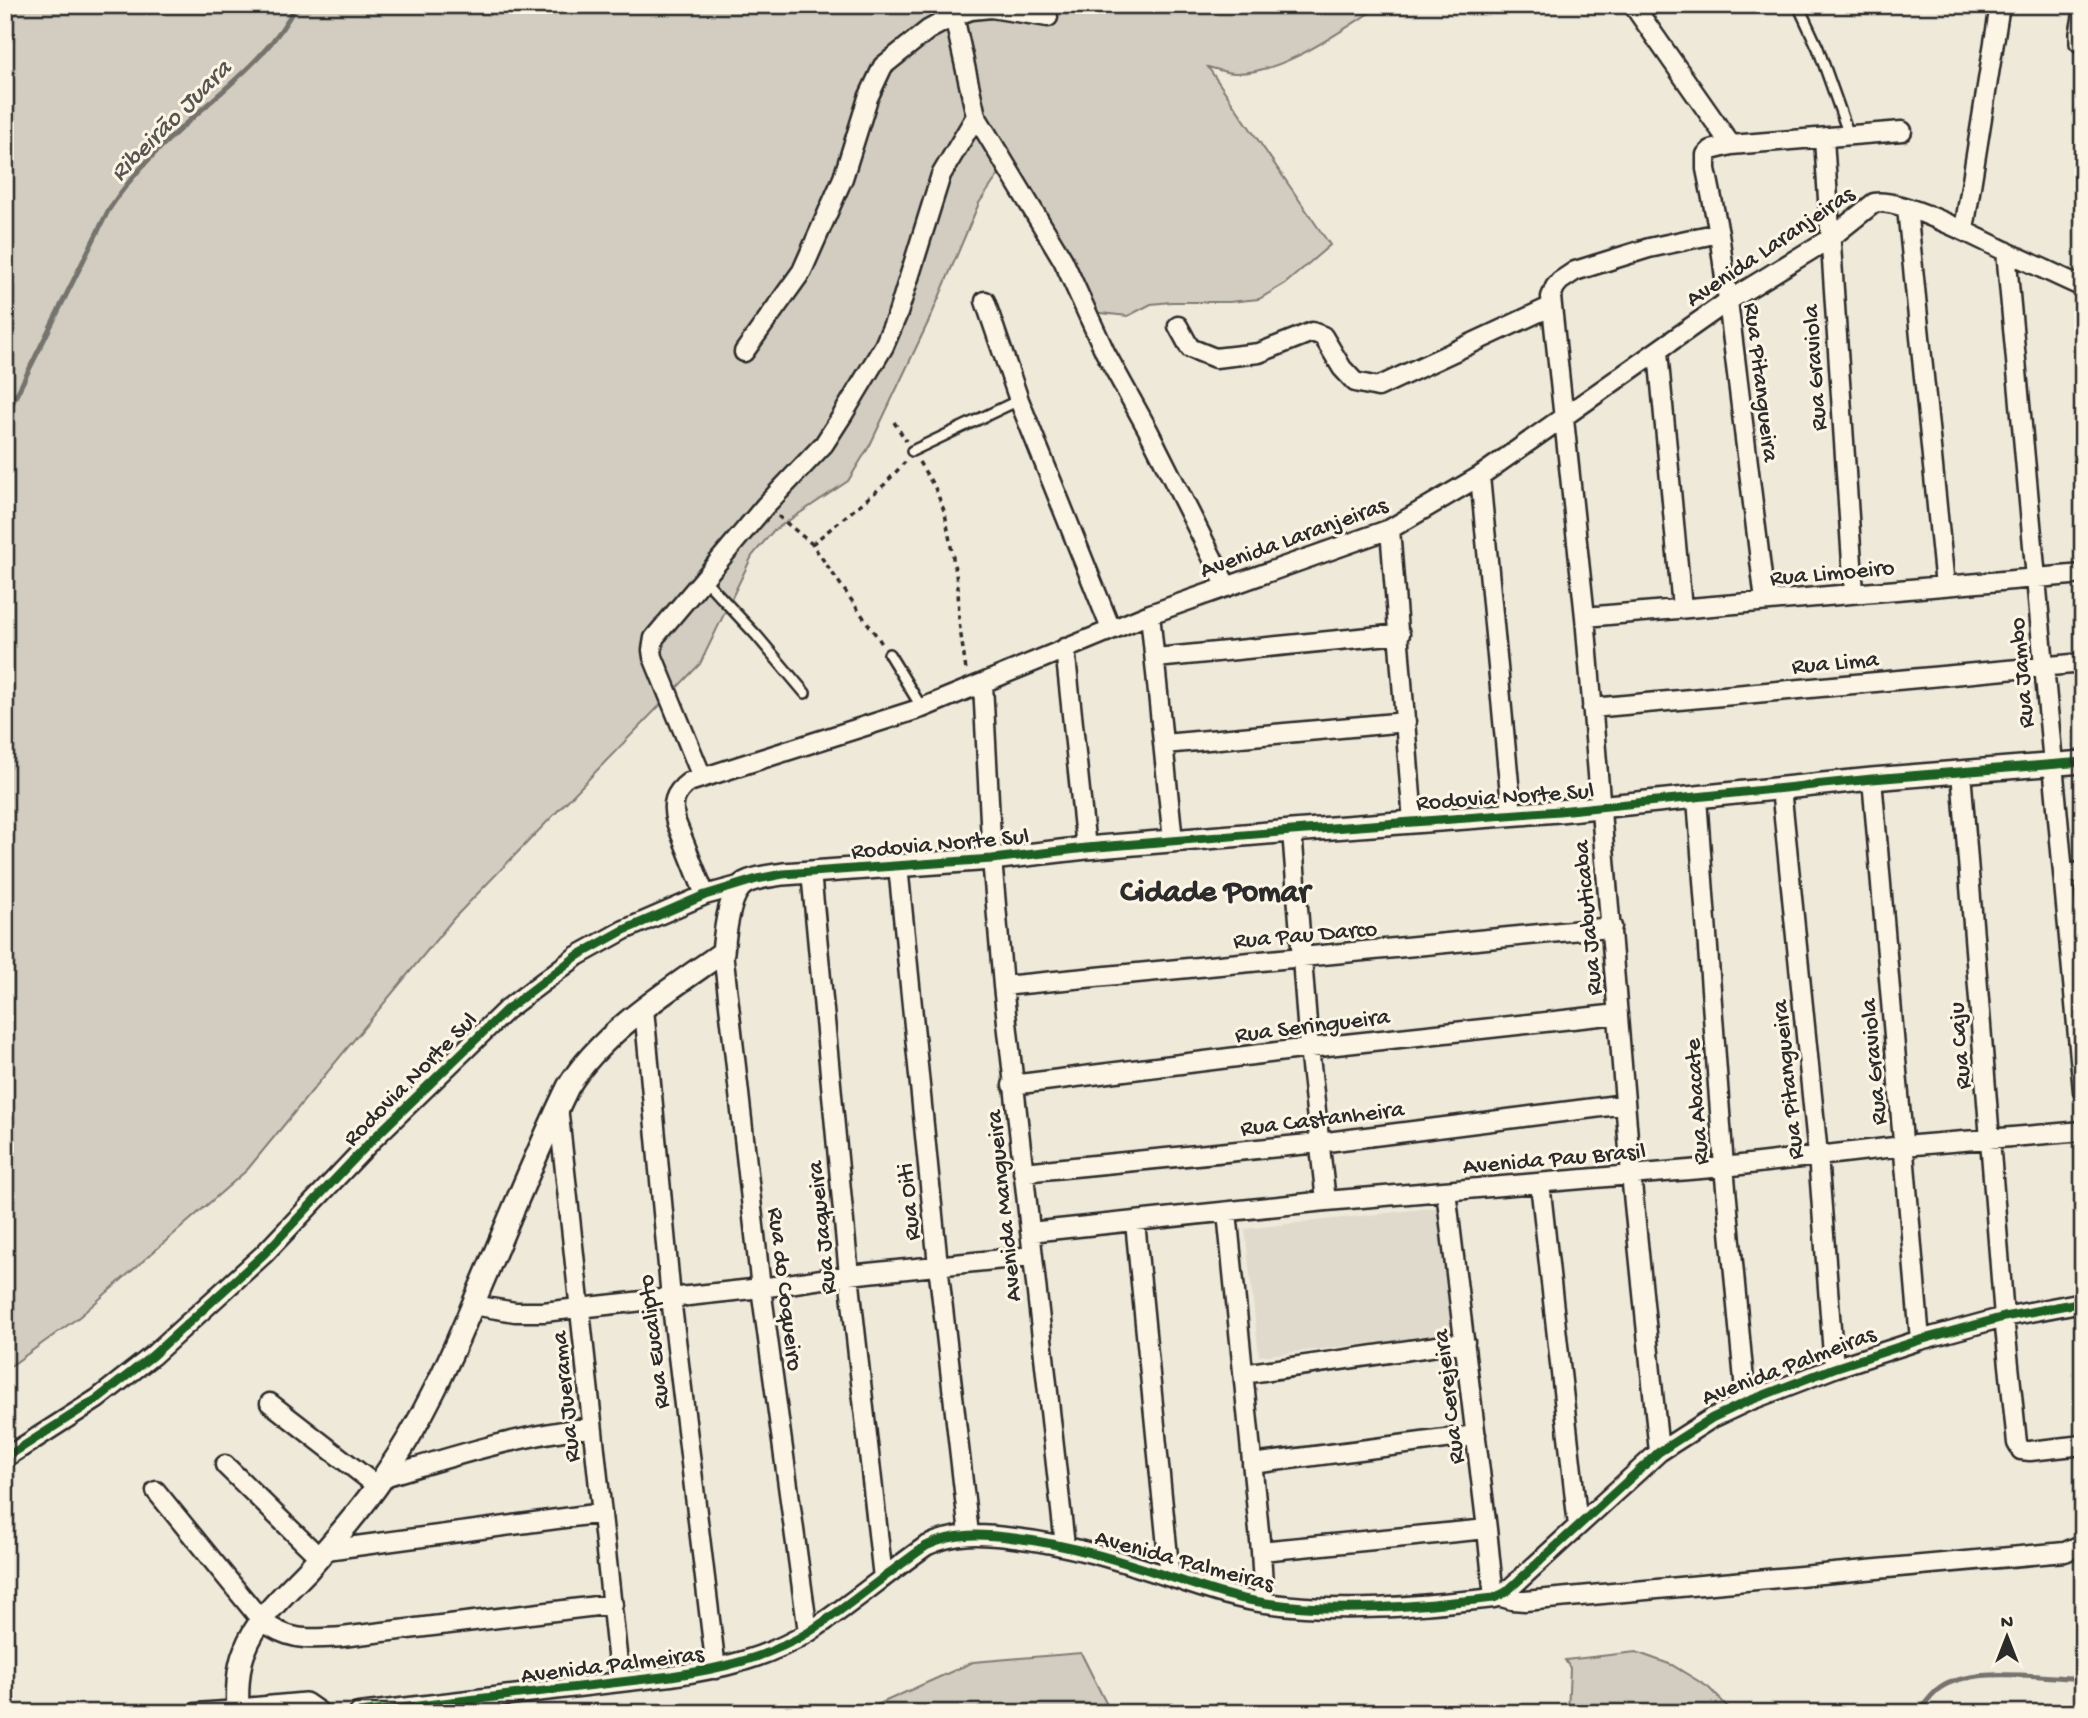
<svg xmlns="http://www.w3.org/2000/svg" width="2088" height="1718" viewBox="0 0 2088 1718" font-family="'Gochi Hand',sans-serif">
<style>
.built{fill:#e0dacc}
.green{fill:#d2cdc0;stroke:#7e7c76;stroke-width:2}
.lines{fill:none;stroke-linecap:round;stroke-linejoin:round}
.stream{stroke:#75736d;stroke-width:5}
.service-casing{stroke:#2b2b2b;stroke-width:14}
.minor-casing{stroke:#2b2b2b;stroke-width:23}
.tertiary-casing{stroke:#2b2b2b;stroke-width:26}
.path{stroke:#2b2b2b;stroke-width:3.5;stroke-dasharray:5 5;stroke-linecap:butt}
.service{stroke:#fcf5e5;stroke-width:9}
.minor{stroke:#fcf5e5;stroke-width:18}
.tertiary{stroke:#fcf5e5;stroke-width:21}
.cycleway-casing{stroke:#fcf5e5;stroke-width:13}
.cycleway{stroke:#1b5e20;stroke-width:9}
.labels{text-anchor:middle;stroke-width:6;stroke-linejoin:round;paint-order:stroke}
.street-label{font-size:24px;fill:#2b2b2b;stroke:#fcf5e5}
.water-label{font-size:26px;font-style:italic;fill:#565552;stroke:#fcf5e5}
.district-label{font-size:32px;font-weight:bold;fill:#2b2b2b;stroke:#fcf5e5}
</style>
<rect width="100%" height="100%" fill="#efe9da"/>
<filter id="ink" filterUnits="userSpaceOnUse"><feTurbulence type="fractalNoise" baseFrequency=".0143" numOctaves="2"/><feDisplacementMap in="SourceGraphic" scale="14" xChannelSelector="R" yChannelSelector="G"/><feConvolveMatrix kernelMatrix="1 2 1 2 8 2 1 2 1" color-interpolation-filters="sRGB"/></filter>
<g filter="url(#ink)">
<!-- built -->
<path class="built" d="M1441 1207 1455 1334 1259 1356 1245 1229Z"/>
<!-- green -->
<path class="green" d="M5 5H1382C1341 30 1284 74 1235 73 1226 73 1217 69 1208 67L1330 245 1286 283 1259 299 1229 302H1171L1151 304 1128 316 1091 312 1048 246 1011 157 979 203 932 314 870 445 848 481 773 531 752 556 700 664 454 918 247 1170 79 1317 5 1370Z
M1636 1652 1672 1665 1708 1687 1734 1713H1568L1570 1668 1565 1660Z
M1081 1653 1111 1713H859L973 1662Z"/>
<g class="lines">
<!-- stream -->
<path class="stream" d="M5 418 108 211C134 170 170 137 207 105 240 76 276 46 296 5
M1918 1713C1924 1705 1931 1694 1940 1688 1971 1667 2038 1677 2075 1678L2083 1676"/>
<!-- service casing -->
<g class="service-casing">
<path id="service" d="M1798 5 1818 48 1849 135
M2080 5 2075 33V44L2083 51
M912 451 1019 400
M703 578 757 636 805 693
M889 654 922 708"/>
</g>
<!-- minor casing -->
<g class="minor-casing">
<path id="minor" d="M1633 5 1731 145
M954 16 976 116 1063 260 1105 352 1148 430 1227 587
M1824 139 1854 593
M1907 208 1945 586
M1964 230 2000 5
M2006 251 2083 1091
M985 301 1019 400 1111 629
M1178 326 1190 348 1215 358 1259 353 1312 332 1323 336 1342 368 1355 382 1378 387 1552 306
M744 352 802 271 843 178 868 98 883 66 928 30 954 16 971 10 991 8 1048 17
M1658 352 1682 608
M1480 476 1512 815
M1390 529 1413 822
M1765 601 1728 301 1719 233 1706 169V155L1711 150 1731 145 1902 131
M1150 614 1173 841
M1585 617 2083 574
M1065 648 1086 848
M1156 658 1400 634
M983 684 992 859 1003 986 1065 1546
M1592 708 2083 663
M1164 744 1406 722
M1961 772 2004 1317 2017 1443 2021 1450 2030 1451 2083 1445
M702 777 653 657 652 650 654 638 765 506 824 444 842 416 884 346 898 313 941 175 976 116
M1872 779 1920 1340
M1781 788 1818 1155 1834 1368
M1697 798 1724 1167 1746 1402
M1292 831 1309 1048 1326 1201
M898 866 938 1265 969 1534
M811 872 849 1275 883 1578
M2064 874 2083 872
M705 895 676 822C671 804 674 793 689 782L922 708 1150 614 1390 529 1480 476 1728 301 1829 239 1874 203C1901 197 1982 240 2009 253 2034 264 2058 276 2083 287
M723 952 761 1288 808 1632
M1003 986 1612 927
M644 1009 671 1298 716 1669
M1012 1085 1309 1048 1618 1014
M558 1106 620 1682
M1023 1172 1319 1143 1625 1104
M1540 1183 1578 1526
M1446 1191 1487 1529 1494 1598
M1227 1212 1261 1551 1264 1603
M1135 1222 1170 1577
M1030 1232 1326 1201 1724 1167 1903 1146 2083 1131
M473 1305 515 1312H543L761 1288 849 1275 1032 1256
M1243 1374 1465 1342
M270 1403 377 1486
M1659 1452 1631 1174 1585 617 1551 297 1555 287 1560 281 1575 271 1649 248 1719 233
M5 1458 97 1399 152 1356 264 1254 373 1139 506 1010 577 956 624 930 705 895 742 885
M1252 1464 1476 1435
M225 1465 319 1557
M384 1477C453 1456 520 1435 592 1427
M156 1491 261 1620C289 1642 309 1639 342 1637L613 1604
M326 1550 602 1513
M1261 1551 1487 1529
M1498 1596 1512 1600 1525 1601 2065 1552 2083 1544
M196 1713 238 1710
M359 1713 671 1676C720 1669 767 1658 809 1632 849 1606 886 1574 926 1546 955 1532 982 1534 1014 1538 1068 1544 1121 1561 1173 1578 1204 1588 1234 1599 1266 1603 1342 1614 1418 1606 1494 1598L1506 1592 1659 1452 1712 1418 1746 1402 1834 1368 1920 1340 2004 1317 2083 1302"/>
</g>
<!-- tertiary casing -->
<g class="tertiary-casing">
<path id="tertiary" d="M238 1710 305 1704 318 1713
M238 1713C237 1692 237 1669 245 1650 257 1618 284 1595 307 1571 334 1541 362 1509 384 1476 422 1422 449 1362 474 1302 505 1230 534 1157 568 1087 601 1032 671 989 723 952 725 934 728 893 745 883 756 877 771 876 783 874L992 859 1086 848 1292 831 1559 811 1872 779 2083 762"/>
</g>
<!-- path -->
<path class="path" d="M894 422 906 441
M919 462 935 488 945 513 958 586 959 622 966 670
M778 516 812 544 883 645
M812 544 884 485 905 462"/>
<!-- service -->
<use href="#service" class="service"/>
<!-- minor -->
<use href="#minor" class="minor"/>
<!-- tertiary -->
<use href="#tertiary" class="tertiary"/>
<!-- cycleway casing -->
<g class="cycleway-casing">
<path id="cycleway" d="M5 1458 97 1399 152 1356 264 1254 373 1139 506 1010 577 956 624 930 705 895 757 879 783 874 992 859 1086 848 1292 831 1559 811 1872 779 2083 762
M359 1713 671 1676C720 1669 767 1658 809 1632 849 1606 886 1574 926 1546 955 1532 982 1534 1014 1538 1068 1544 1121 1561 1173 1578 1204 1588 1234 1599 1266 1603 1342 1614 1418 1606 1494 1598L1506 1592 1659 1452 1712 1418 1746 1402 1834 1368 1920 1340 2004 1317 2083 1302"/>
</g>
<!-- cycleway -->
<use href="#cycleway" class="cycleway"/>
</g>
</g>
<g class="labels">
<!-- street labels -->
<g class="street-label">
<text transform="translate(1769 245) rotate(-34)" y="8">Avenida Laranjeiras</text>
<text transform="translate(1813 368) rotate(-94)" y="8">Rua Graviola</text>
<text transform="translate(1763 382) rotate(83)" y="8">Rua Pitangueira</text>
<text transform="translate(1293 536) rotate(-20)" y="8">Avenida Laranjeiras</text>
<text transform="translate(1832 571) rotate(-5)" y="8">Rua Limoeiro</text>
<text transform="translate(1835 661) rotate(-5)" y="8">Rua Lima</text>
<text transform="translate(2020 673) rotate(-95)" y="8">Rua Jambo</text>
<text transform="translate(1505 795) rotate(-4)" y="8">Rodovia Norte Sul</text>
<text transform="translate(940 842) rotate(-5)" y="8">Rodovia Norte Sul</text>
<text transform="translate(1586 918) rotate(-95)" y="8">Rua Jabuticaba</text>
<text transform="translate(1305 933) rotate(-5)" y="8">Rua Pau Darco</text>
<text transform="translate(1312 1024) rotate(-7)" y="8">Rua Seringueira</text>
<text transform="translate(1958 1046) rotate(-95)" y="8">Rua Caju</text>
<text transform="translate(1872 1062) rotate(-95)" y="8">Rua Graviola</text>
<text transform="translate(409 1078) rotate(-45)" y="8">Rodovia Norte Sul</text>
<text transform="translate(1786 1080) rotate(-96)" y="8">Rua Pitangueira</text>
<text transform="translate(1695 1102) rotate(-94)" y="8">Rua Abacate</text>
<text transform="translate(1322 1117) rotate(-7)" y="8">Rua Castanheira</text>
<text transform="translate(1554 1157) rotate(-5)" y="8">Avenida Pau Brasil</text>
<text transform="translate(907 1202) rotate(-96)" y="8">Rua Oiti</text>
<text transform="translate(1002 1206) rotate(-96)" y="8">Avenida Mangueira</text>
<text transform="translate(820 1228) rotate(-96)" y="8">Rua Jaqueira</text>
<text transform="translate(787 1289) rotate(83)" y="8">Rua do Coqueiro</text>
<text transform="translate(652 1342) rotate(-97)" y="8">Rua Eucalipto</text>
<text transform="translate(1788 1364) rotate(-21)" y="8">Avenida Palmeiras</text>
<text transform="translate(564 1397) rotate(-96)" y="8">Rua Juerama</text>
<text transform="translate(1447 1397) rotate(-97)" y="8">Rua Cerejeira</text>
<text transform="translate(1185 1559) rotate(15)" y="8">Avenida Palmeiras</text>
<text transform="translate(612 1663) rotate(-7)" y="8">Avenida Palmeiras</text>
</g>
<!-- water labels -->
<g class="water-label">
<text transform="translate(169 119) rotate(-45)" y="9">Ribeirão Juara</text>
</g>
<!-- district labels -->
<g class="district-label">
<text x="1215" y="900">Cidade Pomar</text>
</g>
</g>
<!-- margin -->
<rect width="2088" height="1718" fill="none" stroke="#fcf5e5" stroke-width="28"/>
<rect x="14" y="14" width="2060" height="1690" fill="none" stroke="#2b2b2b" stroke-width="2.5" filter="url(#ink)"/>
<!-- north arrow -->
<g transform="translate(2007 1637)" stroke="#fcf5e5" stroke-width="5" paint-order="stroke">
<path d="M0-5L12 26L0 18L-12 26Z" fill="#2b2b2b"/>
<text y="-10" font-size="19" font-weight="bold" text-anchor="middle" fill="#2b2b2b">N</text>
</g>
</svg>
